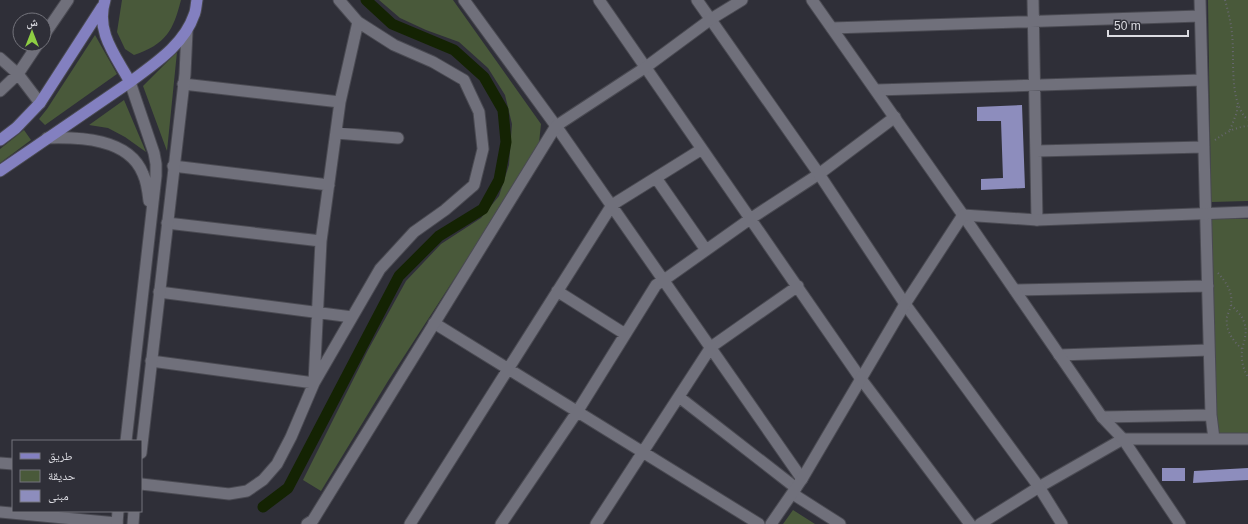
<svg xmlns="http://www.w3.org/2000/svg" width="1248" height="524" viewBox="0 0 1248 524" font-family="Helvetica,'Noto Naskh Arabic',sans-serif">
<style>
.green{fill:#49593a}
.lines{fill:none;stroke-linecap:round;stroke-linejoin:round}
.canal{stroke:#142303;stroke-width:11}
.building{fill:#8d8dbd}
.minor-casing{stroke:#4a4a52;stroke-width:13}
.tertiary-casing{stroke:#4a4a52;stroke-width:13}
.secondary-casing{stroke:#4a4a52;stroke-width:13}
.primary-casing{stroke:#4a4a52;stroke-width:13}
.path{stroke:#67676f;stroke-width:2;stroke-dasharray:1 3;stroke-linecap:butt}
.minor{stroke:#70707b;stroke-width:11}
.tertiary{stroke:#70707b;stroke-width:11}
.secondary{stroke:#70707b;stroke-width:11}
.primary{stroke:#8380c0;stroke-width:11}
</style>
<rect width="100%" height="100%" fill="#2f2f38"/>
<!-- green -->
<path class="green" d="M122 0H181C173 31 166 44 134 55L125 49 117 32Z
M379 0H453L541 124 539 143 493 219 388 381 321 491 303 480 368 350 406 281 441 244 481 218 499 196 509 165 512 124 505 95 488 68 459 42 426 30 400 18Z
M1208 0H1248V201L1211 202Z
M95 35 117 74 45 125 39 119 47 109Z
M177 52 167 151 143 86Z
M124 100 146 152 125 137 108 128 89 125Z
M24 130 31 140 0 163V149Z
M1210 219H1248V437H1216Z
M793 510 815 524H783Z"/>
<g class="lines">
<!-- canal -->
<path class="canal" d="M263 507 288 488 399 276 439 236 483 209 499 180 506 142 503 110 484 77 454 50 392 24 366 0"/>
</g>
<!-- building -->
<path class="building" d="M1022 105 1025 188 981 190V179L1003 178 1001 121H977V107Z
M1162 468H1185V481H1162Z
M1248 468V480L1193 483 1194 471Z"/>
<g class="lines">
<!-- minor casing -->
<g class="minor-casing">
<path id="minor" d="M599 0 861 379 970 524
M1033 0 1037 220
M1200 0 1211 415 1214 439
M832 28 1200 16
M44 35 68 0
M0 58 18 74 40 103
M183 84 340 102
M876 90 1202 80
M0 91 18 74 38 44
M556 126 802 479
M336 133 398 138
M1036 151 1204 147
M173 166 329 185
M656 178 706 250
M167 223 321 241
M1015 290 1208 286
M557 291 625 334
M159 292 352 317
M434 323 759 524
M1059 355 1209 350
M151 361 314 383 321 241 340 102 358 22
M679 397 796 488
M1102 417 1211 415
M0 463 13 464
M141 484 229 494 247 491 263 480 277 464 291 437 314 383 380 269 414 232 445 210 474 185 483 149 479 112 464 80 433 62 394 45 358 22 339 0
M793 494 840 524
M0 512 117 523
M410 524 612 205 702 149
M501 524 577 412 656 285 664 280 750 219 819 174 895 117
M596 524 711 347 798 286
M980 524 1039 487 1123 439H1248"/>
</g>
<!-- tertiary casing -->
<g class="tertiary-casing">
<path id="tertiary" d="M464 0 556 126
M697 0 819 174 905 304 1039 487 1062 524
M812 0 963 215 1102 417 1123 439 1180 524"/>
</g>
<!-- secondary casing -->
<g class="secondary-casing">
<path id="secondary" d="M47 138C79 137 129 138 143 174 147 182 148 192 149 201
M126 441 156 176V164L154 153 130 82
M141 453 185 74 187 31
M117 524 118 511
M133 524 134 511
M307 524 313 520 556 126 646 67 711 19 742 0
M771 524 802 479 905 304 963 215 1037 220 1248 212"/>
</g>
<!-- primary casing -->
<g class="primary-casing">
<path id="primary" d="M105 0C95 32 116 56 130 82 154 64 184 45 194 15 196 11 196 5 197 0
M0 140 16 128 40 103 102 7
M0 171 130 82"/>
</g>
<!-- path -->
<path class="path" d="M1225 0C1228 11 1231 22 1232 34 1235 58 1228 102 1248 120
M1230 130 1237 112V104
M1215 140C1225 133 1235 127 1248 126
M1218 273C1226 282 1233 292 1231 304 1231 308 1228 313 1227 317 1225 330 1233 341 1242 349
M1231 305C1236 310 1242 315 1244 322 1248 333 1244 340 1242 350 1241 360 1243 369 1248 377"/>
<!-- minor -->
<use href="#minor" class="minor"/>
<!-- tertiary -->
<use href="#tertiary" class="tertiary"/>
<!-- secondary -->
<use href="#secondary" class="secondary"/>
<!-- primary -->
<use href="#primary" class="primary"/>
</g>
<!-- legend -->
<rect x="12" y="440" width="130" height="72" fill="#2f2f38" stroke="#74747c"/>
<rect x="20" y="453" width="20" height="6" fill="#8380c0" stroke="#74747c"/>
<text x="48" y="460" font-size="12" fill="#dcdce2">طريق</text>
<rect x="20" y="470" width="20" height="12" fill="#49593a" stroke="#74747c"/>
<text x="48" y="480" font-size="12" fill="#dcdce2">حديقة</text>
<rect x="20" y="490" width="20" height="12" fill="#8d8dbd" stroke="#74747c"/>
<text x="48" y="500" font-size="12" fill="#dcdce2">مبنى</text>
<!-- north arrow -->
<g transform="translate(32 32)"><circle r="19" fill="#2f2f38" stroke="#74747c"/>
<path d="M0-3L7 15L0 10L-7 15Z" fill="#8ece43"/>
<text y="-6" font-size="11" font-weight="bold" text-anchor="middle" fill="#dcdce2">ش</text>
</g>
<!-- scale -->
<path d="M1108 30v6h80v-6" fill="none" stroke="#dcdce2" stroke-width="2"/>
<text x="1114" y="30" font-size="12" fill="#dcdce2" stroke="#2f2f38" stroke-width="3" paint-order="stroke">50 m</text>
</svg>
